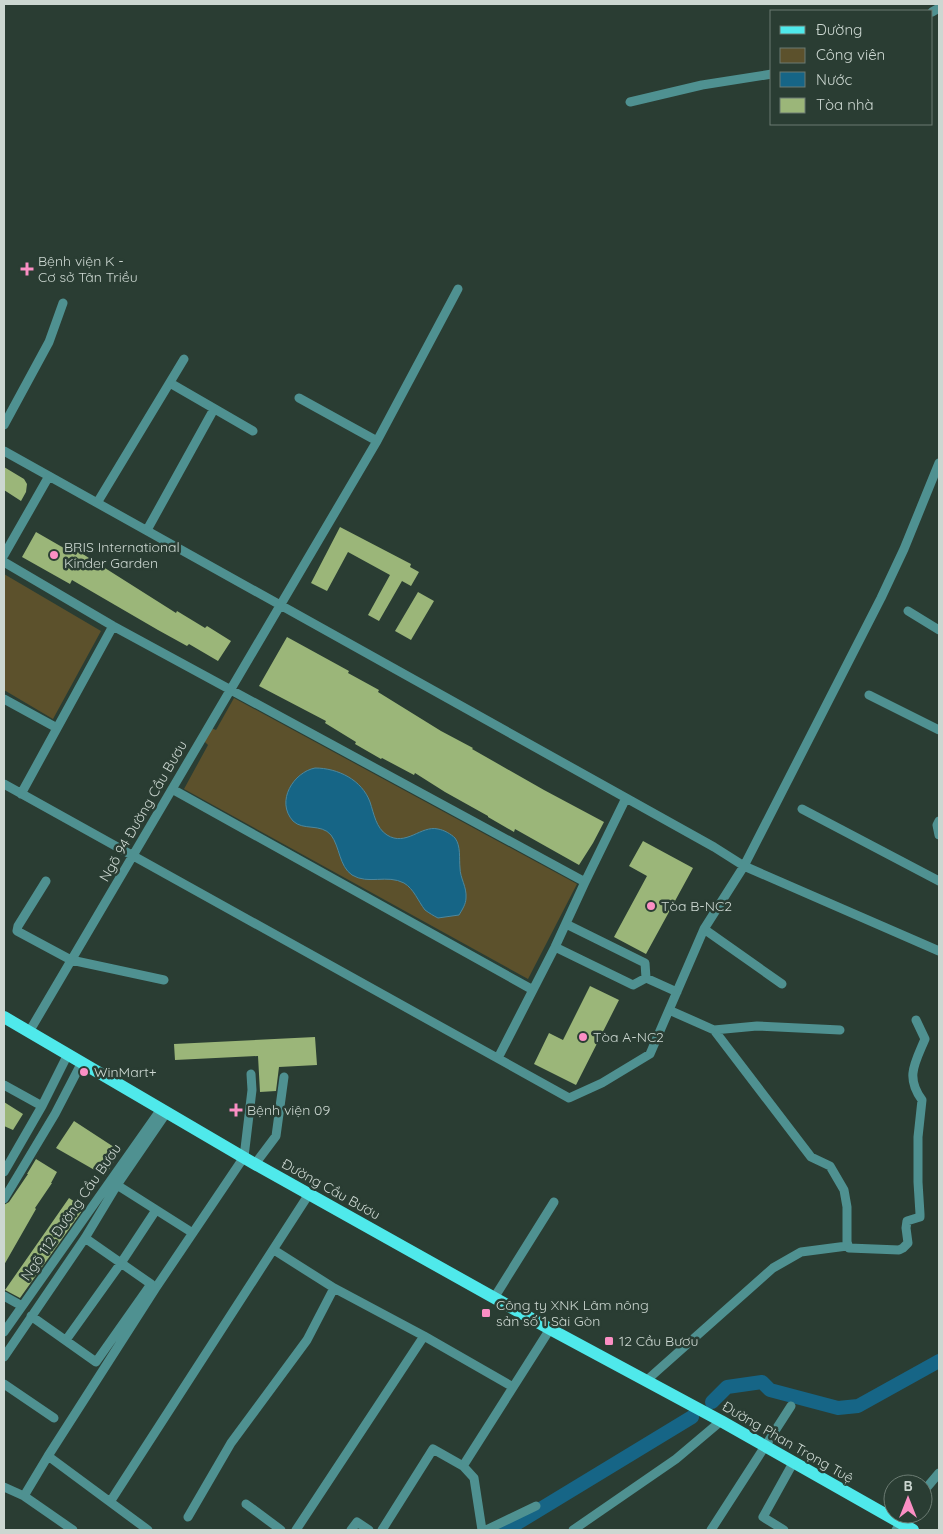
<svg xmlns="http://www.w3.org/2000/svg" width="943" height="1534" viewBox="0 0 943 1534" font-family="Quicksand,sans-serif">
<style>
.green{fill:#5c512c}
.water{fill:#166586;stroke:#4d879c}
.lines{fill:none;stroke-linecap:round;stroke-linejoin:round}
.canal{stroke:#166586;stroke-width:14}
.building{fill:#9bb679}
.minor{stroke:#4f9191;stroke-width:9}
.major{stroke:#4fe9eb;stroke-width:12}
.poi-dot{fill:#fb8fc4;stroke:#2a3d33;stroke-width:2}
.labels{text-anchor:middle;stroke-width:5;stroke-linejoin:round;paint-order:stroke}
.poi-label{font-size:14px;fill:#ccd7d1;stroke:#2a3d33;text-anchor:start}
.street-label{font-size:14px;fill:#ccd7d1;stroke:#2a3d33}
</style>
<rect width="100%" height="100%" fill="#2a3d33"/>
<!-- green -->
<path class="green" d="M4 574 101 631 53 719 4 690Z
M234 698 577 884 528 979 184 789 208 745 204 741 211 728 216 730Z"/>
<!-- water -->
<path class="water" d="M315 768C338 768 362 780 370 802 374 814 376 828 387 835 406 847 421 825 438 829 444 830 451 834 455 838 461 846 459 858 460 868 460 878 467 887 466 898 466 904 462 910 459 915L438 918C434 916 429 913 425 910 418 901 414 889 404 883 387 874 368 885 352 875 339 866 340 847 331 835 321 823 303 831 293 821 275 801 294 772 315 768Z"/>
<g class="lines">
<!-- canal -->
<path class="canal" d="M712 1402 727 1387 762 1382 770 1390 838 1408 858 1406 939 1361
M506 1530 692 1417"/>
</g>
<!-- building -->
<path class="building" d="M4 467 24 479 27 484 26 492 21 501 4 490Z
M340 527 411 564 410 567 419 572 411 586 402 581 379 621 368 615 390 575 348 552 327 591 311 583Z
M36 532 76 555 78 551 176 613 177 611 205 628 207 626 231 641 218 661 189 644 187 646 158 630 72 580 70 584 22 557Z
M418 592 434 601 411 640 395 631Z
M287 637 349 671 348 673 379 690 378 692 441 731 473 748 472 749 544 790 604 822 593 843 579 865 515 829 514 832 488 817V816L445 792 415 773 414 775 382 758 381 759 355 744 356 742 325 723 326 721 259 686Z
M643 841 693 868 646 954 614 937 647 876 629 866Z
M590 986 619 1000 576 1085 534 1064 549 1033 563 1040Z
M315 1037 317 1065 279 1067 276 1091 260 1092 258 1056 175 1060 174 1044Z
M4 1102 23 1114 13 1130 4 1126Z
M74 1121 120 1151 105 1176 56 1148Z
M36 1159 57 1172 51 1183H52L35 1208 36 1209 4 1265V1205L9 1202 28 1174H27Z
M69 1198 84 1208 20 1298 5 1290Z"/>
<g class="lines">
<!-- minor -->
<path class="minor" d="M932 12 939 8
M630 102 702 85 772 74
M170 383 253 431
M299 398 377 441
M4 425 49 342 63 303
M4 451 714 847 744 866 939 951
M97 503 184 359
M147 530 214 409
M4 555 49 476
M4 562 113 626 585 882
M908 611 939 630
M869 695 939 730
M4 699 57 728
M4 784 569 1098 602 1083 650 1054 704 929 744 866 881 598 904 549 939 463
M172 789 533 990
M21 794 113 626
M802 809 939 881
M939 821 937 825 939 835
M46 881 18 926 17 931 71 960 164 980
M704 929 782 984
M555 947 633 985 646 978 645 963 566 924
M646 978 677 992
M669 1010 714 1030 757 1026 840 1030
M714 1030 811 1157 830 1166 844 1190 847 1207V1242L849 1248 899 1250 903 1248 908 1243 906 1228 907 1221 920 1217V1214L918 1182V1137L922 1100C905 1077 915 1063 925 1039L916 1020
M29 1032 377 441 458 289
M498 1058 555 947 585 882 626 798
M4 1085 42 1106 68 1054
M255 1164 276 1136 284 1077
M4 1172 42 1106
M117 1185 188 1230
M4 1199 55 1114 82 1062
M334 1288 424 1336
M4 1296 22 1306
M494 1298 554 1202
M31 1316 96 1362 151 1284 85 1238
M4 1332 161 1109
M66 1340 121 1263 156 1210
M4 1357 85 1238 117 1185 167 1112
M647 1380 773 1268 801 1252 847 1246
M4 1384 54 1418
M48 1456 148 1530
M463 1466 474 1478 482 1530
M4 1487 24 1496 48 1456 155 1289 244 1157 252 1090 251 1074
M923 1492 939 1473
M24 1496 73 1530
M110 1502 309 1194
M246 1504 281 1530
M188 1517 231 1443 307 1340 334 1288 274 1250
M296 1530 424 1336 513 1387
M351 1530 357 1522 369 1530
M382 1530 433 1449 463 1466 550 1329
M486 1530 536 1506
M573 1530 676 1459 721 1421
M711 1530 791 1406
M784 1530 763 1517 793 1463
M896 1530 907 1514"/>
<!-- major -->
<path class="major" d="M4 1017 255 1164 550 1329 721 1421 913 1530"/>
</g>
<!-- markers -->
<g class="poi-dot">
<path d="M24.5 261.5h5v5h5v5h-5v5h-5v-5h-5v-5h5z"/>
<circle cx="54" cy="555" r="5"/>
<circle cx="651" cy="906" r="5"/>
<circle cx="583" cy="1037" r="5"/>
<circle cx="84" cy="1072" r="5"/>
<path d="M233.5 1102.5h5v5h5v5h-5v5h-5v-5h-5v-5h5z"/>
<rect x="481" y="1308" width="10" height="10" rx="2.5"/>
<rect x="604" y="1336" width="10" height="10" rx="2.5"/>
</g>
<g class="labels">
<!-- poi labels -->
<g class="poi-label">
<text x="38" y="266">Bệnh viện K -<tspan x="38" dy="16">Cơ sở Tân Triều</tspan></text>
<text x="64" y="552">BRIS International<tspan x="64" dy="16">Kinder Garden</tspan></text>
<text x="661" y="911">Tòa B-NC2</text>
<text x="593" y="1042">Tòa A-NC2</text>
<text x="94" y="1077">WinMart+</text>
<text x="247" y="1115">Bệnh viện 09</text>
<text x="496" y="1310">Công ty XNK Lâm nông<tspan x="496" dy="16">sản số 1 Sài Gòn</tspan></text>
<text x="619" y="1346">12 Cầu Bươu</text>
</g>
<!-- street labels -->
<g class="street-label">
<text transform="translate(143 811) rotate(-60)" y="5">Ngõ 94 Đường Cầu Bươu</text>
<text transform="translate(331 1189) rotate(29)" y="5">Đường Cầu Bươu</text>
<text transform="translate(71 1212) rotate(-55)" y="5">Ngõ 112 Đường Cầu Bươu</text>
<text transform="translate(788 1442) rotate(30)" y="5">Đường Phan Trọng Tuệ</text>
</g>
</g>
<!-- border -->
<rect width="943" height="1534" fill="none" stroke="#ccd7d1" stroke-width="10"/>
<!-- legend -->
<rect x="770" y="10" width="162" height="115" fill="#2a3d33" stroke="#6b7b72"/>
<rect x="780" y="26" width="25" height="8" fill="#4fe9eb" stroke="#6b7b72"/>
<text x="816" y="35" font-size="15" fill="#ccd7d1">Đường</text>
<rect x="780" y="48" width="25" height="15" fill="#5c512c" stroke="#6b7b72"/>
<text x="816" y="60" font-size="15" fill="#ccd7d1">Công viên</text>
<rect x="780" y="72" width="25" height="15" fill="#166586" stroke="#6b7b72"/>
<text x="816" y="85" font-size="15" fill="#ccd7d1">Nước</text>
<rect x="780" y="98" width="25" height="15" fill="#9bb679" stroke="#6b7b72"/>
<text x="816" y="110" font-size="15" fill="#ccd7d1">Tòa nhà</text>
<!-- north arrow -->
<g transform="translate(908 1499)"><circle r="24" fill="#2a3d33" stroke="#6b7b72"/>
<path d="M0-4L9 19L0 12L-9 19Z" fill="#fb8fc4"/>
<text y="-8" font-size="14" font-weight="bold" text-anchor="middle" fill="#ccd7d1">B</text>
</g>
</svg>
